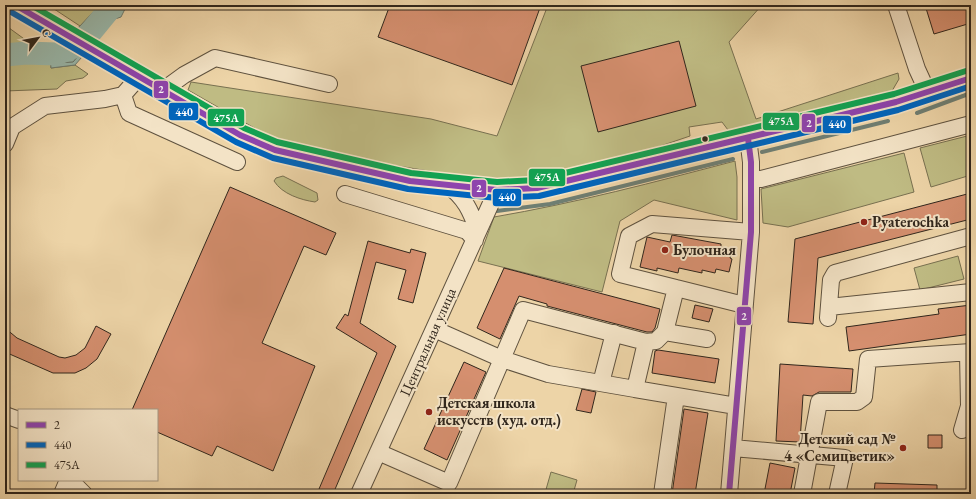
<svg xmlns="http://www.w3.org/2000/svg" width="976" height="499" viewBox="0 0 976 499" font-family="'EB Garamond',serif">
<style>
.green{fill:#bfbb83;stroke:#787050}
.water{fill:#99b8ab;stroke:#6f7e72}
.lines{fill:none;stroke-linecap:round;stroke-linejoin:round}
.shore{stroke:#646f64;stroke-width:1}
.stream{stroke:#6f7e72;stroke-width:4}
.river{stroke:#99b8ab;stroke-width:23}
.building{fill:#d58f6f;stroke:#30261c}
.minor-casing{stroke:#5f523f;stroke-width:18}
.major-casing{stroke:#30261c;stroke-width:23}
.minor{stroke:#f3e3c6;stroke-width:16}
.major{stroke:#e6ba74;stroke-width:21}
.bus-1-casing{stroke:#f3e3c6;stroke-width:9}
.bus-2-casing{stroke:#f3e3c6;stroke-width:9}
.bus-3-casing{stroke:#f3e3c6;stroke-width:9}
.bus-1{stroke:#8e44ad;stroke-width:6}
.bus-2{stroke:#0065bd;stroke-width:6}
.bus-3{stroke:#12a252;stroke-width:6}
.bus-dot{fill:#30261c;stroke:#f3e3c6;stroke-width:1.5}
.poi-dot{fill:#8f2418;stroke:#f3e3c6;stroke-width:1.5}
.labels{text-anchor:middle;stroke-width:4;stroke-linejoin:round;paint-order:stroke}
.poi-label{font-size:15px;font-weight:bold;fill:#30261c;stroke:#f3e3c6;text-anchor:start}
.street-label{font-size:15px;fill:#30261c;stroke:#f3e3c6}
.line-badge{stroke:#f3e3c6;stroke-width:1.5}
.badge-label{font-size:11px;text-anchor:middle;font-weight:bold;fill:#fff}
</style>
<rect width="100%" height="100%" fill="#edd4a7"/>
<filter id="stains"><feTurbulence type="fractalNoise" baseFrequency=".005" numOctaves="4"/><feColorMatrix values="0 0 0 0 .2 0 0 0 0 .09 0 0 0 0 .02 0 0 0 .5 -.17"/></filter>
<radialGradient id="worn" r=".72"><stop offset=".6" stop-color="#630" stop-opacity="0"/><stop offset="1" stop-color="#630" stop-opacity=".3"/></radialGradient>
<!-- green -->
<path class="green" d="M48 5H100L80 26Z
M548 5H762L729 42 756 119 898 73 899 79 892 91 862 101 757 126 728 130 722 122 689 127 690 136 643 152 544 177 510 179 459 176 386 164 277 141 188 90 191 82 431 119 497 136Z
M5 25 27 41 50 52 51 68 75 65 88 74 83 78 66 81 57 89 5 91Z
M971 135V175L931 187 920 148Z
M904 153 914 192 788 227 763 223 761 189Z
M735 161 737 177V220L654 200 620 221 602 292 478 261 494 217C576 203 655 182 735 161Z
M283 176 317 193 318 200 315 202C301 200 282 194 274 181L276 178Z
M958 256 964 279 920 290 914 268Z
M551 472 577 480 573 494 545 493Z"/>
<!-- water -->
<path class="water" d="M100 5H127L121 17 115 19 75 65 51 68 50 52 80 26Z"/>
<g class="lines">
<!-- shore -->
<path class="shore" d="M94 38C104 27 115 17 122 5
M64 47 55 54 56 63 73 62 79 55"/>
<!-- stream -->
<path class="stream" d="M917 113 971 93
M762 152 888 121
M497 211 550 204 733 159"/>
<!-- river -->
<path class="river" d="M5 55 26 53 56 54 81 44 113 5"/>
</g>
<!-- building -->
<path class="building" d="M390 5H541L512 85 378 37Z
M925 5H971V23L934 34Z
M679 41 696 106 598 132 581 66Z
M230 187 336 233 326 255 304 246 262 343 315 366 273 471 217 446 212 456 157 432V410H132Z
M971 193V219L818 258 813 324 788 322 795 239Z
M672 235 721 244V247L732 250 730 258 732 259 729 272 716 269 715 273 702 270V273L679 268 678 273 657 268V271L640 267 647 237 670 242Z
M368 241 410 253 411 249 426 253 413 303 398 299 406 270 376 262 360 323 396 346 333 494H331L319 489 377 353 336 328 345 314 348 316Z
M504 268 660 309 655 328 652 332H647L547 306V304L519 296 500 339 477 328Z
M695 305 713 309 709 322 692 318Z
M971 305V334L849 351 846 327 939 314 938 309Z
M96 326 111 334 97 359 86 368 75 373H53L5 352V328L17 338 59 357 65 358 76 355 85 348Z
M658 350 719 359 715 383 652 373 655 351Z
M464 362 486 372 447 460 424 449Z
M780 364 853 369 851 392H819L812 396 803 395 800 442 776 441Z
M582 389 596 392 591 413 576 410Z
M684 409 708 413 695 494H672Z
M928 435H942V448H928Z
M770 463 795 468 790 494H764Z
M875 483 937 485V494H874Z"/>
<g class="lines">
<!-- minor casing -->
<g class="minor-casing">
<path id="minor" d="M896 5 917 69 928 93
M162 91 184 75 215 58 329 84
M123 95 129 113 237 162
M5 144 12 127 45 106 105 99 123 95 138 78
M751 179H761L971 124
M447 185C465 197 471 212 478 231
M345 194 467 231 475 240
M744 305 620 274 629 236 652 224 751 232
M829 307 971 292
M828 318 831 280 835 273 971 236
M434 329 502 359 523 310 646 342 656 341 665 332 676 288
M665 332 707 339
M646 342 635 389 736 406
M601 383 614 333
M5 415 19 420
M962 430 969 406 968 353
M733 448 845 458 837 494
M378 452 449 483 502 359 548 374 635 389
M70 480 84 494
M62 494 68 480
M359 494 497 190
M662 494 676 396
M729 494 751 232V162L748 138
M802 494 819 402H857L864 397 868 359 971 352"/>
</g>
<!-- major casing -->
<g class="major-casing">
<path id="major" d="M15 5 240 135 275 150 410 181 497 190 537 188 896 102 971 78"/>
</g>
<!-- minor -->
<use href="#minor" class="minor"/>
<!-- major -->
<use href="#major" class="major"/>
<!-- bus-1 casing -->
<g class="bus-1-casing">
<path id="bus-1" d="M15 5 240 135 275 150 410 181 497 190 537 188 896 102 971 78
M729 494 751 232V162L748 138"/>
</g>
<!-- bus-2 casing -->
<g class="bus-2-casing">
<path id="bus-2" d="M11 12 236 142 273 158 408 189 497 198 539 196 898 110 971 86"/>
</g>
<!-- bus-3 casing -->
<g class="bus-3-casing">
<path id="bus-3" d="M31 5 244 128 277 142 411 173 497 182 536 180 894 94 969 70"/>
</g>
<!-- bus-1 -->
<use href="#bus-1" class="bus-1"/>
<!-- bus-2 -->
<use href="#bus-2" class="bus-2"/>
<!-- bus-3 -->
<use href="#bus-3" class="bus-3"/>
</g>
<!-- markers -->
<circle class="bus-dot" cx="705" cy="139" r="3.5"/>
<g class="poi-dot">
<circle cx="864" cy="222" r="4"/>
<circle cx="665" cy="250" r="4"/>
<circle cx="429" cy="412" r="4"/>
<circle cx="903" cy="448" r="4"/>
</g>
<g class="labels">
<!-- poi labels -->
<g class="poi-label">
<text x="872" y="227">Pyaterochka</text>
<text x="673" y="255">Булочная</text>
<text x="437" y="408">Детская школа<tspan x="437" dy="17">искусств (худ. отд.)</tspan></text>
<text x="895" y="444" text-anchor="end">Детский сад №<tspan x="895" dy="17">4 «Семицветик»</tspan></text>
</g>
<!-- street labels -->
<g class="street-label">
<text transform="translate(428 342) rotate(-66)" y="5">Центральная улица</text>
</g>
</g>
<g class="line-badge">
<rect x="153" y="80" width="16" height="19" rx="4" fill="#8e44ad"/>
<rect x="168" y="102" width="31" height="19" rx="4" fill="#0065bd"/>
<rect x="207" y="108" width="38" height="19" rx="4" fill="#12a252"/>
<rect x="762" y="112" width="38" height="19" rx="4" fill="#12a252"/>
<rect x="801" y="113" width="15" height="20" rx="4" fill="#8e44ad"/>
<rect x="822" y="115" width="30" height="19" rx="4" fill="#0065bd"/>
<rect x="528" y="168" width="38" height="19" rx="4" fill="#12a252"/>
<rect x="471" y="179" width="16" height="19" rx="4" fill="#8e44ad"/>
<rect x="492" y="188" width="30" height="19" rx="4" fill="#0065bd"/>
<rect x="736" y="306" width="16" height="20" rx="4" fill="#8e44ad"/>
</g>
<g class="badge-label">
<text x="161" y="93">2</text>
<text x="184" y="116">440</text>
<text x="226" y="122">475А</text>
<text x="781" y="125">475А</text>
<text x="809" y="127">2</text>
<text x="837" y="128">440</text>
<text x="547" y="181">475А</text>
<text x="479" y="192">2</text>
<text x="507" y="201">440</text>
<text x="744" y="320">2</text>
</g>
<!-- margin -->
<rect width="976" height="499" fill="none" stroke="#edd4a7" stroke-width="20"/>
<rect x="6" y="6" width="964" height="487" fill="none" stroke="#30261c" stroke-width="2"/>
<rect x="10" y="10" width="956" height="479" fill="none" stroke="#30261c"/>
<!-- legend -->
<rect x="18" y="409" width="140" height="72" fill="#f3e3c6" stroke="#a59782"/>
<rect x="26" y="422" width="20" height="6" fill="#8e44ad" stroke="#a59782"/>
<text x="54" y="429" font-size="12" fill="#30261c">2</text>
<rect x="26" y="442" width="20" height="6" fill="#0065bd" stroke="#a59782"/>
<text x="54" y="449" font-size="12" fill="#30261c">440</text>
<rect x="26" y="462" width="20" height="6" fill="#12a252" stroke="#a59782"/>
<text x="54" y="469" font-size="12" fill="#30261c">475А</text>
<!-- north arrow -->
<g transform="translate(38 38) rotate(58)" stroke="#f3e3c6" stroke-width="3" paint-order="stroke">
<path d="M0-3L7 15L0 10L-7 15Z" fill="#30261c"/>
<text y="-6" font-size="11" font-weight="bold" text-anchor="middle" fill="#30261c">С</text>
</g>
<rect width="100%" height="100%" filter="url(#stains)"/>
<rect width="100%" height="100%" fill="url(#worn)"/>
</svg>
